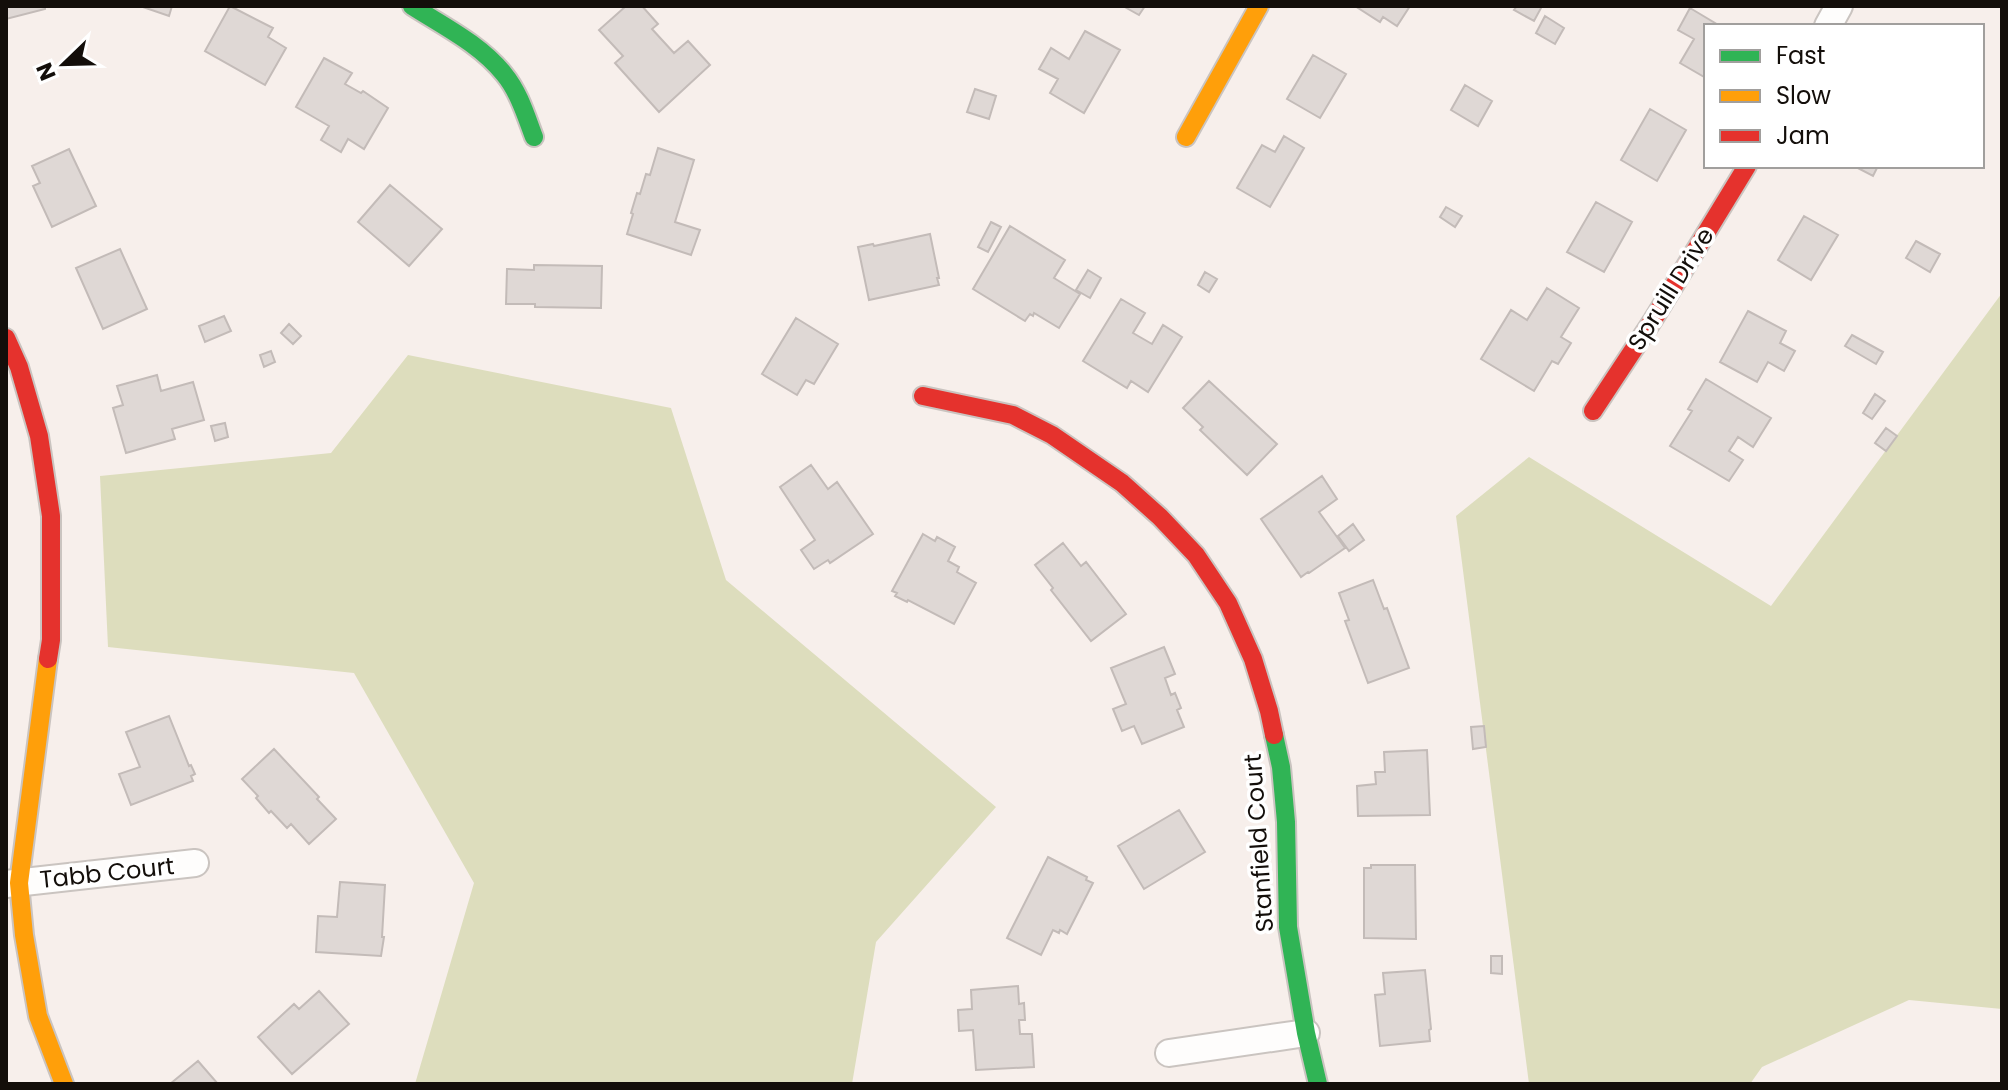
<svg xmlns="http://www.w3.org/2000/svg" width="2008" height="1090" viewBox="0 0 2008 1090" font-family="Poppins,sans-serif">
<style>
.green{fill:#ddddbd}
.building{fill:#dfd8d5;stroke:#c3bbb8;stroke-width:2}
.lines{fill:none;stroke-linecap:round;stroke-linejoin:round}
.street-casing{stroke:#cac4c0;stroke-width:30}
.fast-casing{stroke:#cac4c0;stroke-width:22}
.slow-casing{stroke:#cac4c0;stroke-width:22}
.jam-casing{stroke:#cac4c0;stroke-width:22}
.street{stroke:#fefdfc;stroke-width:26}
.fast{stroke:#30b455;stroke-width:18}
.slow{stroke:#ff9f0a;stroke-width:18}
.jam{stroke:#e5322d;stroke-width:18}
.labels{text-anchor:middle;stroke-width:7;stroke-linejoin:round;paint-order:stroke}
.street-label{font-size:24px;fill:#130e0a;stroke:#fff}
</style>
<rect width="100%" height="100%" fill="#f7efeb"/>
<!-- green -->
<path class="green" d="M2002 293V1009L1909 1000 1762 1067 1750 1084H1529L1456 516 1529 457 1771 606Z
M408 355 671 408 726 580 996 807 876 942 852 1084H415L474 883 354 673 108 647 100 476 331 453Z"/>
<!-- building -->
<path class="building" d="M6 6H45V9L6 19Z
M140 6H172L169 16Z
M230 6 273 28 268 37 286 48 265 85 205 51Z
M626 6H642L658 24 652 29 674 53 688 41 710 65 659 112 615 63 623 56 599 30Z
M1123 6H1145L1139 15Z
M1355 6H1410L1397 26 1383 17 1380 22Z
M1517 6H1539L1541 8 1534 21 1514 10Z
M1690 8 1720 26H1706V78L1680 63 1694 39 1678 30Z
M1545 16 1564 28 1555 44 1536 33Z
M1085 31 1120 50 1084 113 1050 93 1058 79 1039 69 1051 48 1069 59Z
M1313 55 1346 74 1320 118 1287 99Z
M324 58 352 73 345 84 361 93 363 91 388 108 364 149 348 139 341 152 321 140 329 126 296 107Z
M1465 85 1492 101 1478 126 1451 110Z
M975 89 996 96 989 119 967 112Z
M1650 109 1686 130 1657 181 1621 160Z
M1284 136 1304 148 1270 207 1237 188 1262 145 1275 152Z
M658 148 694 160 675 222 700 230 691 255 627 234 633 214 631 213 637 193 640 194 646 174 650 175Z
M69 149 96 206 52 227 33 186 40 183 32 166Z
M1854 166H1878L1873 176Z
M390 185 442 229 409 266 358 222Z
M1596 202 1632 222 1604 272 1567 252Z
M1446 207 1462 216 1455 227 1440 217Z
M1804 216 1838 235 1811 280 1778 260Z
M991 222 1001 227 988 252 978 247Z
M1010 226 1065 260 1054 278 1080 294 1059 328 1034 313 1033 316 1030 314 1025 321 973 289Z
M930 234 939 278H937L939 285 869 300 858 247 873 244 874 246Z
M1916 241 1940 254 1930 272 1906 258Z
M120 249 147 309 103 329 76 268Z
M534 265 602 266 601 308 535 307V304H506L507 269 534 270Z
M1088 270 1101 278 1090 298 1076 290Z
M1205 272 1217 279 1209 292 1198 285Z
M1547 288 1579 308 1561 337 1571 343 1558 364 1552 361 1534 391 1481 359 1511 310 1527 320Z
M1121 299 1145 313 1133 333 1152 344 1163 325 1182 337 1148 392 1131 381 1127 388 1083 361Z
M1748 311 1786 331 1780 343 1795 351 1784 371 1768 362 1757 382 1720 362Z
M224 316 231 331 205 342 199 326Z
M796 318 838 344 814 384 806 380 797 395 762 374Z
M289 324 301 336 293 344 281 333Z
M1852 335 1883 352 1876 364 1845 346Z
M271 351 275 362 264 367 260 355Z
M157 375 161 391 193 382 204 420 172 429 175 439 126 453 113 408 123 405 117 386Z
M1706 379 1771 418 1753 447 1738 437 1729 451 1743 460 1729 481 1670 446 1692 411 1688 409Z
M1209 381 1277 444 1247 475 1200 430 1203 427 1183 408Z
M1875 394 1885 401 1872 419 1863 413Z
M225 423 228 437 215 441 211 426Z
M1886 428 1897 436 1886 451 1875 443Z
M811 465 828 489 837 482 873 534 830 563 828 560 814 569 801 550 815 540 780 487Z
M1322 476 1337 499 1319 512 1345 548 1309 573 1308 572 1301 577 1261 519Z
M1353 524 1364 540 1349 551 1338 536Z
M923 534 935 541 937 537 955 547 948 561 959 567 957 572 976 583 954 624 908 600 907 602 895 596 897 593 892 591Z
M1063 543 1081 566 1086 562 1126 614 1091 641 1051 590 1053 588 1035 565Z
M1373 580 1384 609 1387 608 1409 668 1368 683 1345 621 1349 620 1339 593Z
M1164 647 1175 674 1165 678 1171 695 1175 693 1181 708 1177 710 1184 727 1142 744 1134 726 1122 731 1113 709 1126 704 1111 668Z
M169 716 189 766 191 765 195 774 191 776 193 781 131 805 119 774 140 767 126 732Z
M1484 726 1486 747 1473 749 1471 727Z
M274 749 319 797 317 799 336 819 309 844 291 824 287 828 271 811 269 813 256 798 258 796 242 779Z
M1427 750 1430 815 1358 816 1357 786 1376 784 1375 772H1385L1384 752Z
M1179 810 1205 852 1144 889 1118 846Z
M1048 857 1087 877 1086 880 1093 883 1067 934 1060 930 1059 933 1053 930 1041 955 1007 938Z
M1371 865H1415L1416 939 1364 938V868H1371Z
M340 882 385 885 382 937H384L381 956 316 952 318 916 337 917Z
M1491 956H1502V974L1491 973Z
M1425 970 1431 1029 1429 1030 1430 1041 1380 1046 1375 995 1385 994 1383 973Z
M1018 986 1019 1004 1024 1003 1025 1020H1019L1020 1034H1032L1034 1067 976 1070 973 1030 959 1031 958 1010 972 1009 971 990Z
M319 991 349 1024 292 1074 258 1037 294 1004 299 1009Z
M198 1061 218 1084H170Z"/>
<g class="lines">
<!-- street casing -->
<g class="street-casing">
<path id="street" d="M1828 26 1839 6
M6 884 195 863
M1169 1053 1306 1033"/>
</g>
<!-- fast casing -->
<g class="fast-casing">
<path id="fast" d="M412 6C443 26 480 44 504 74 519 92 526 116 534 137
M1274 735 1281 767 1286 822 1288 927 1306 1033 1318 1084"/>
</g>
<!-- slow casing -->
<g class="slow-casing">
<path id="slow" d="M1186 137 1259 6
M48 659 19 883 24 935 38 1016 64 1084"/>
</g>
<!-- jam casing -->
<g class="jam-casing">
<path id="jam" d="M6 338 19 367 39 436 51 516V640L48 659
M923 396 1013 415 1052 435 1122 483 1160 517 1196 555 1228 603 1253 659 1269 711 1274 735
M1593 411 1653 320 1747 166"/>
</g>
<!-- street -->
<use href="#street" class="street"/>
<!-- fast -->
<use href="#fast" class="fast"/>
<!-- slow -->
<use href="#slow" class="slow"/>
<!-- jam -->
<use href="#jam" class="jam"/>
</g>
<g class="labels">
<!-- street labels -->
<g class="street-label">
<text transform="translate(1671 289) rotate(-58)" y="8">Spruill Drive</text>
<text transform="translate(1259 843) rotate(-94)" y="8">Stanfield Court</text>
<text transform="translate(107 873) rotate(-6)" y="8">Tabb Court</text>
</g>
</g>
<!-- border -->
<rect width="2008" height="1090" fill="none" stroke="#130e0a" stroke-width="16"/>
<!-- legend -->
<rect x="1704" y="24" width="280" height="144" fill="#ffffff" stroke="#a19f9d" stroke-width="2"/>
<rect x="1720" y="50" width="40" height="12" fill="#30b455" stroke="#a19f9d" stroke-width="2"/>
<text x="1776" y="64" font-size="24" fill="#130e0a">Fast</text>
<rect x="1720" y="90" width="40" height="12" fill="#ff9f0a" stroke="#a19f9d" stroke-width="2"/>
<text x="1776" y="104" font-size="24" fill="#130e0a">Slow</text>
<rect x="1720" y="130" width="40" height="12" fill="#e5322d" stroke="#a19f9d" stroke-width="2"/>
<text x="1776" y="144" font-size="24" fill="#130e0a">Jam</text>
<!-- north arrow -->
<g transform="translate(64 64) rotate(247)" stroke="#ffffff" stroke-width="6" paint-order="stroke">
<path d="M0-6L14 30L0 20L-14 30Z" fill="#130e0a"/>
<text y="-12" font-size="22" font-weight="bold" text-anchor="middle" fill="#130e0a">N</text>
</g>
</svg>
